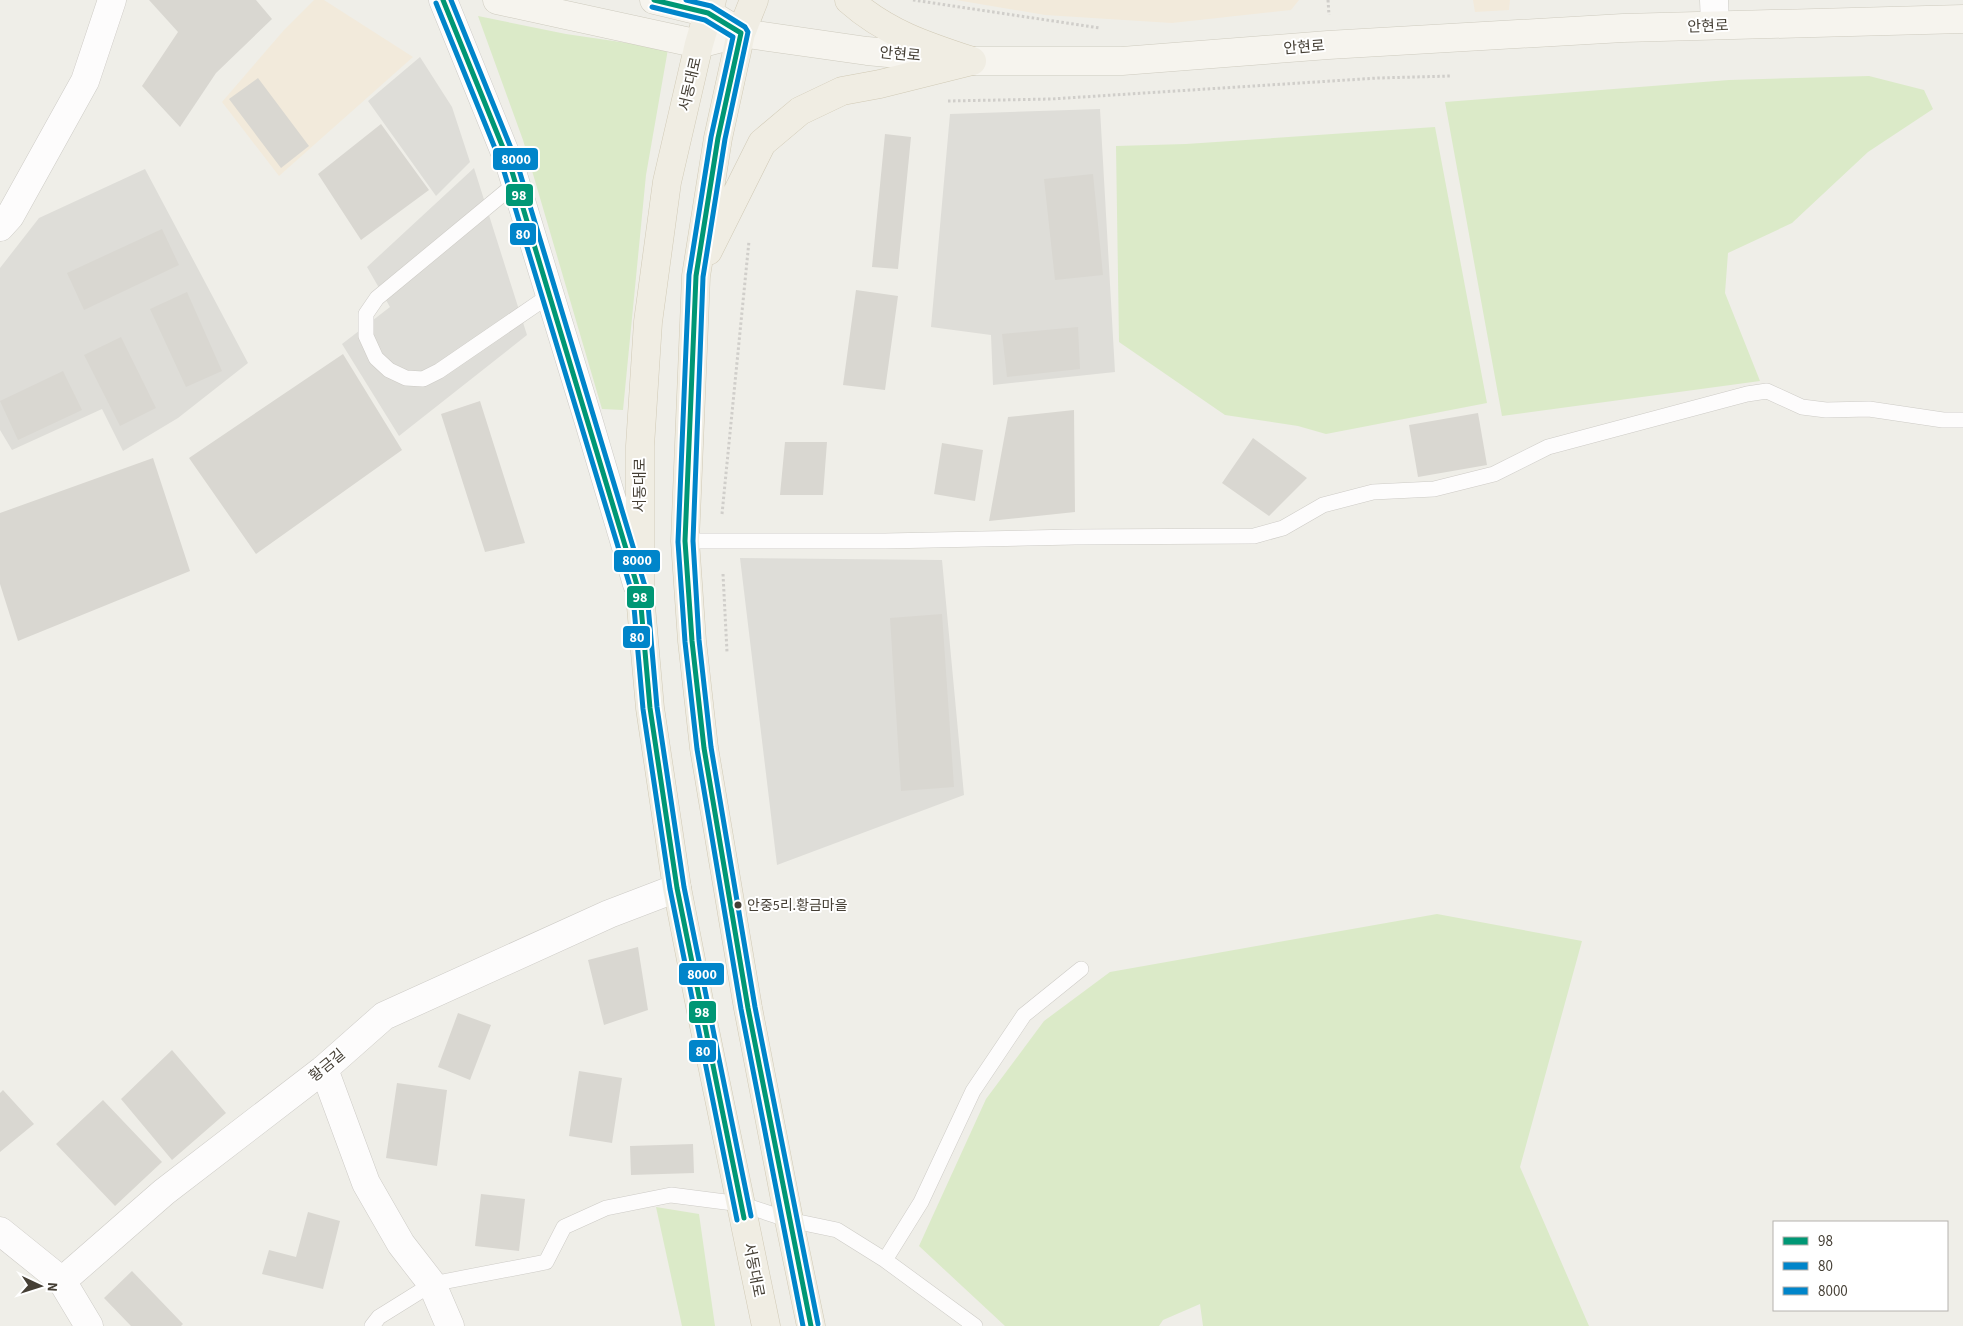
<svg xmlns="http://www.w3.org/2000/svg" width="1963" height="1326" viewBox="0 0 1963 1326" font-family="'Source Sans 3','Noto Sans KR',sans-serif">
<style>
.commercial{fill:#f2eadb}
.green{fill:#dbeac8}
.parking{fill:#deddd8}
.building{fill:#d9d7d1}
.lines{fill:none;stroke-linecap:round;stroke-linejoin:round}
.service-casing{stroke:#cdcbc6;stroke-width:16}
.minor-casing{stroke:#cdcbc6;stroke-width:29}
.tertiary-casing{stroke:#cdcbc6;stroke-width:29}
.secondary-casing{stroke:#cecbbf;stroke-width:29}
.primary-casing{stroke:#d1cab6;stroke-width:29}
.path{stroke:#d0ceca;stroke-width:3;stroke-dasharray:2.5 2.5;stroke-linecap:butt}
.service{stroke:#fdfcfc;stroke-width:15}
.minor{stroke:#fdfcfc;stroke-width:28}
.tertiary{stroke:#fdfcfc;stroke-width:28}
.secondary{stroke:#f6f4ee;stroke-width:28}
.primary{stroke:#f0ede3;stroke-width:28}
.bus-1-casing{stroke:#fff;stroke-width:9}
.bus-2-casing{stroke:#fff;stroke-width:9}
.bus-3-casing{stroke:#fff;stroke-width:9}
.bus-1{stroke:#009775;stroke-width:5}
.bus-2{stroke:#0085ca;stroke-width:5}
.bus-3{stroke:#0085ca;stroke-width:5}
.bus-dot{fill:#453f35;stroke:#fff;stroke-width:2}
.labels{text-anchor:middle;stroke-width:4;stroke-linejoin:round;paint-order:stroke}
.bus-label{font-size:14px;fill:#453f35;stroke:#fff;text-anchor:start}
.street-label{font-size:15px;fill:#453f35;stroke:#fff}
.line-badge{stroke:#fff;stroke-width:2}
.badge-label{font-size:14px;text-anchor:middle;font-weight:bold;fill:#fff}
</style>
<rect width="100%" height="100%" fill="#efeee8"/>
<!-- commercial -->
<path class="commercial" d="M314 0H324L413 57 279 176 222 102 284 30Z
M956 0H1299L1291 10 1172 23 1045 15Z
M1473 0H1510L1509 10 1475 12Z"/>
<!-- green -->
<path class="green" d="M478 16 566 34 668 49 646 175 623 410 602 409 523 140Z
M1869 76 1924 90 1933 109 1868 152 1792 223 1728 253 1725 293 1760 381 1502 416 1445 102 1729 80Z
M1435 127 1487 403 1326 434 1298 426 1225 415 1119 342 1116 146 1186 144Z
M1437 914 1582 941 1520 1167 1589 1326H1203L1200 1304 1163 1320 1159 1326H1005L919 1246 986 1099 1044 1021 1110 972Z
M656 1207 699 1214 715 1326H682Z"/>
<!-- parking -->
<path class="parking" d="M420 57 452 107 470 162 436 196 368 101Z
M1100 109 1115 372 993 385 991 335 931 327 950 114Z
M474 168 527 335 399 436 342 344 390 307 367 267Z
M145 169 248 363 178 418 123 451 102 409 12 450 0 430V268L39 218Z
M740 558 942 560 964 795 777 865Z"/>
<!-- building -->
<path class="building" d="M149 0H256L272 19 216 73 180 127 142 86 178 32Z
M258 78 309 146 281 168 229 99Z
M381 124 429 190 361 240 318 174Z
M885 134 911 137 898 269 872 267Z
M1093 174 1103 275 1055 280 1044 179Z
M162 229 179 265 84 310 67 273Z
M856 290 898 296 885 390 843 385Z
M187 292 222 371 186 387 150 309Z
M1078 327 1080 369 1007 377 1002 334Z
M121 337 156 408 120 426 84 355Z
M343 354 402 450 256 554 189 458Z
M63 371 82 410 18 440 0 401Z
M480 401 525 543 485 552 441 414Z
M1074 410 1075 512 989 521 1008 417Z
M1478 413 1487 465 1418 477 1409 425Z
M1253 438 1307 478 1269 516 1222 483Z
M785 442H827L823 495H780Z
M942 443 983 450 975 501 934 494Z
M153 458 190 571 18 641 0 584V513Z
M942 614 954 787 901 791 890 618Z
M638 947 648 1010 604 1025 588 960Z
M458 1013 491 1025 470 1080 438 1067Z
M172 1050 226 1113 172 1160 121 1099Z
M579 1071 622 1078 612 1143 569 1136Z
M397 1083 447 1090 437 1166 386 1158Z
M3 1090 34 1124 0 1152V1093Z
M103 1100 162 1162 115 1206 56 1144Z
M693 1144 694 1173 631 1175 630 1146Z
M481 1194 525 1199 519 1251 475 1246Z
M308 1212 340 1221 323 1289 262 1274 269 1250 296 1257Z
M132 1271 183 1324 181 1326H131L104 1298Z"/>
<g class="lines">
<!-- service casing -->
<g class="service-casing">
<path id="service" d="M515 184 377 298 366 314V336L376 358 389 370 406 378 423 379 439 371 550 295
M685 541H885L1075 537 1254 536 1283 528 1323 505 1373 492 1434 489 1494 474 1548 447 1747 394 1767 391 1802 407 1826 410 1869 409 1943 420H1963
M885 1260 921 1202 973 1091 1024 1015 1081 969
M372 1326 379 1317 432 1284 546 1262 564 1227 606 1208 671 1195 741 1204 789 1220 837 1230 885 1260 975 1326"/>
</g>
<!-- minor casing -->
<g class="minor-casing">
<path id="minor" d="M1714 0 1715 25
M0 227 10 216 85 81 112 0
M324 1069 366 1183 401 1244 432 1284 450 1326
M0 1231 62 1281 89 1326
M62 1281 164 1192 324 1069 384 1016 609 914 677 888"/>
</g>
<!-- tertiary casing -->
<g class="tertiary-casing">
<path id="tertiary" d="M443 0 510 165 588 419 637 584"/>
</g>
<!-- secondary casing -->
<g class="secondary-casing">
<path id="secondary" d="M497 0 699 44 722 38
M654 0 708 13 741 33 867 51 972 61H1122L1328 45 1623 28 1963 19"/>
</g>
<!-- primary casing -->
<g class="primary-casing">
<path id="primary" d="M712 0 699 44 667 182 648 322 640 446V595L650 708 677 888 702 1016 766 1326
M754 0 741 33 718 138 696 276 685 541 692 641 704 748 748 1008 789 1220 811 1326
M849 0C886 33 926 46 972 61
M708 251 762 143 800 111 842 91 880 84 972 61"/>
</g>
<!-- path -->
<path class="path" d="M913 0 1100 28
M1328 0 1329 15
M948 101 1051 99 1378 78 1451 76
M722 514 749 241
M723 574 727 652"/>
<!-- service -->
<use href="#service" class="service"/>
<!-- minor -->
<use href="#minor" class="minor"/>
<!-- tertiary -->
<use href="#tertiary" class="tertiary"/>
<!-- secondary -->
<use href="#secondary" class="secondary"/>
<!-- primary -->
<use href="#primary" class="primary"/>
<!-- bus-1 casing -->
<g class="bus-1-casing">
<path id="bus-1" d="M443 0 510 165 640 595 650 708 677 888 744 1218
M654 0 708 13 741 33 718 138 696 276 685 541 692 641 704 748 748 1008 811 1326"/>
</g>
<!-- bus-2 casing -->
<g class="bus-2-casing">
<path id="bus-2" d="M436 3 503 168 633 596 643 709 670 889 737 1220
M652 7 705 20 733 37 711 137 689 275 678 542 685 642 697 749 741 1009 803 1326"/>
</g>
<!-- bus-3 casing -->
<g class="bus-3-casing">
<path id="bus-3" d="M451 0 517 163 647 593 657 707 684 887 751 1216
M686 0 711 6 745 27 748 32 725 139 703 277 693 541 699 640 711 747 755 1007 818 1324"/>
</g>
<!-- bus-1 -->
<use href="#bus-1" class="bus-1"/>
<!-- bus-2 -->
<use href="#bus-2" class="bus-2"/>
<!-- bus-3 -->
<use href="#bus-3" class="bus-3"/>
</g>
<!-- markers -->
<circle class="bus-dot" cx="738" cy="905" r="4.5"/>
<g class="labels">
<!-- bus labels -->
<g class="bus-label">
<text x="747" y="910">안중5리.황금마을</text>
</g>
<!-- street labels -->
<g class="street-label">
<text transform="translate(1708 26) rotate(-2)" y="5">안현로</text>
<text transform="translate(1304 47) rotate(-4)" y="5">안현로</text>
<text transform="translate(900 54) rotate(5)" y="5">안현로</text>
<text transform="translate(690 84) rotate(-77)" y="5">서동대로</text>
<text transform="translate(640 485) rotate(-90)" y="5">서동대로</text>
<text transform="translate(327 1065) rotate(-40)" y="5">황금길</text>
<text transform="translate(754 1270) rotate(79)" y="5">서동대로</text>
</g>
</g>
<g class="line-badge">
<rect x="492" y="147" width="47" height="24" rx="5" fill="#0085ca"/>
<rect x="505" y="183" width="29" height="24" rx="5" fill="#009775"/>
<rect x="509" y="222" width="28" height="24" rx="5" fill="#0085ca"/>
<rect x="613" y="549" width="48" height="24" rx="5" fill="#0085ca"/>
<rect x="626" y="585" width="29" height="24" rx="5" fill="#009775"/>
<rect x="622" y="625" width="29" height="24" rx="5" fill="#0085ca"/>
<rect x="678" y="962" width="47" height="24" rx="5" fill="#0085ca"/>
<rect x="688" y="1000" width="29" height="24" rx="5" fill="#009775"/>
<rect x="688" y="1039" width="29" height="24" rx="5" fill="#0085ca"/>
</g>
<g class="badge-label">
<text x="516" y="164">8000</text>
<text x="519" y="200">98</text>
<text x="523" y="239">80</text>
<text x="637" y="565">8000</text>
<text x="640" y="602">98</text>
<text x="637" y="642">80</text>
<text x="702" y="979">8000</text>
<text x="702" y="1017">98</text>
<text x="703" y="1056">80</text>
</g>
<!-- legend -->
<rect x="1773" y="1221" width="175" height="90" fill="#ffffff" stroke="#b5b2ae"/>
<rect x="1783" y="1237" width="25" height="8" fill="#009775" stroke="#b5b2ae"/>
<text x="1818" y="1246" font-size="15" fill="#453f35">98</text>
<rect x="1783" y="1262" width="25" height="8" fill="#0085ca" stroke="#b5b2ae"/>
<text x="1818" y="1271" font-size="15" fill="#453f35">80</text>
<rect x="1783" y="1287" width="25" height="8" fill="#0085ca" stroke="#b5b2ae"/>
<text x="1818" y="1296" font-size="15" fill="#453f35">8000</text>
<!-- north arrow -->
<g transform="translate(40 1286) rotate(94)" stroke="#ffffff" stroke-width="4" paint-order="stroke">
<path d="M0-4L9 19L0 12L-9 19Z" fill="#453f35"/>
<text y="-8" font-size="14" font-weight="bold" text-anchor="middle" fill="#453f35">N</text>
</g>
</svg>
